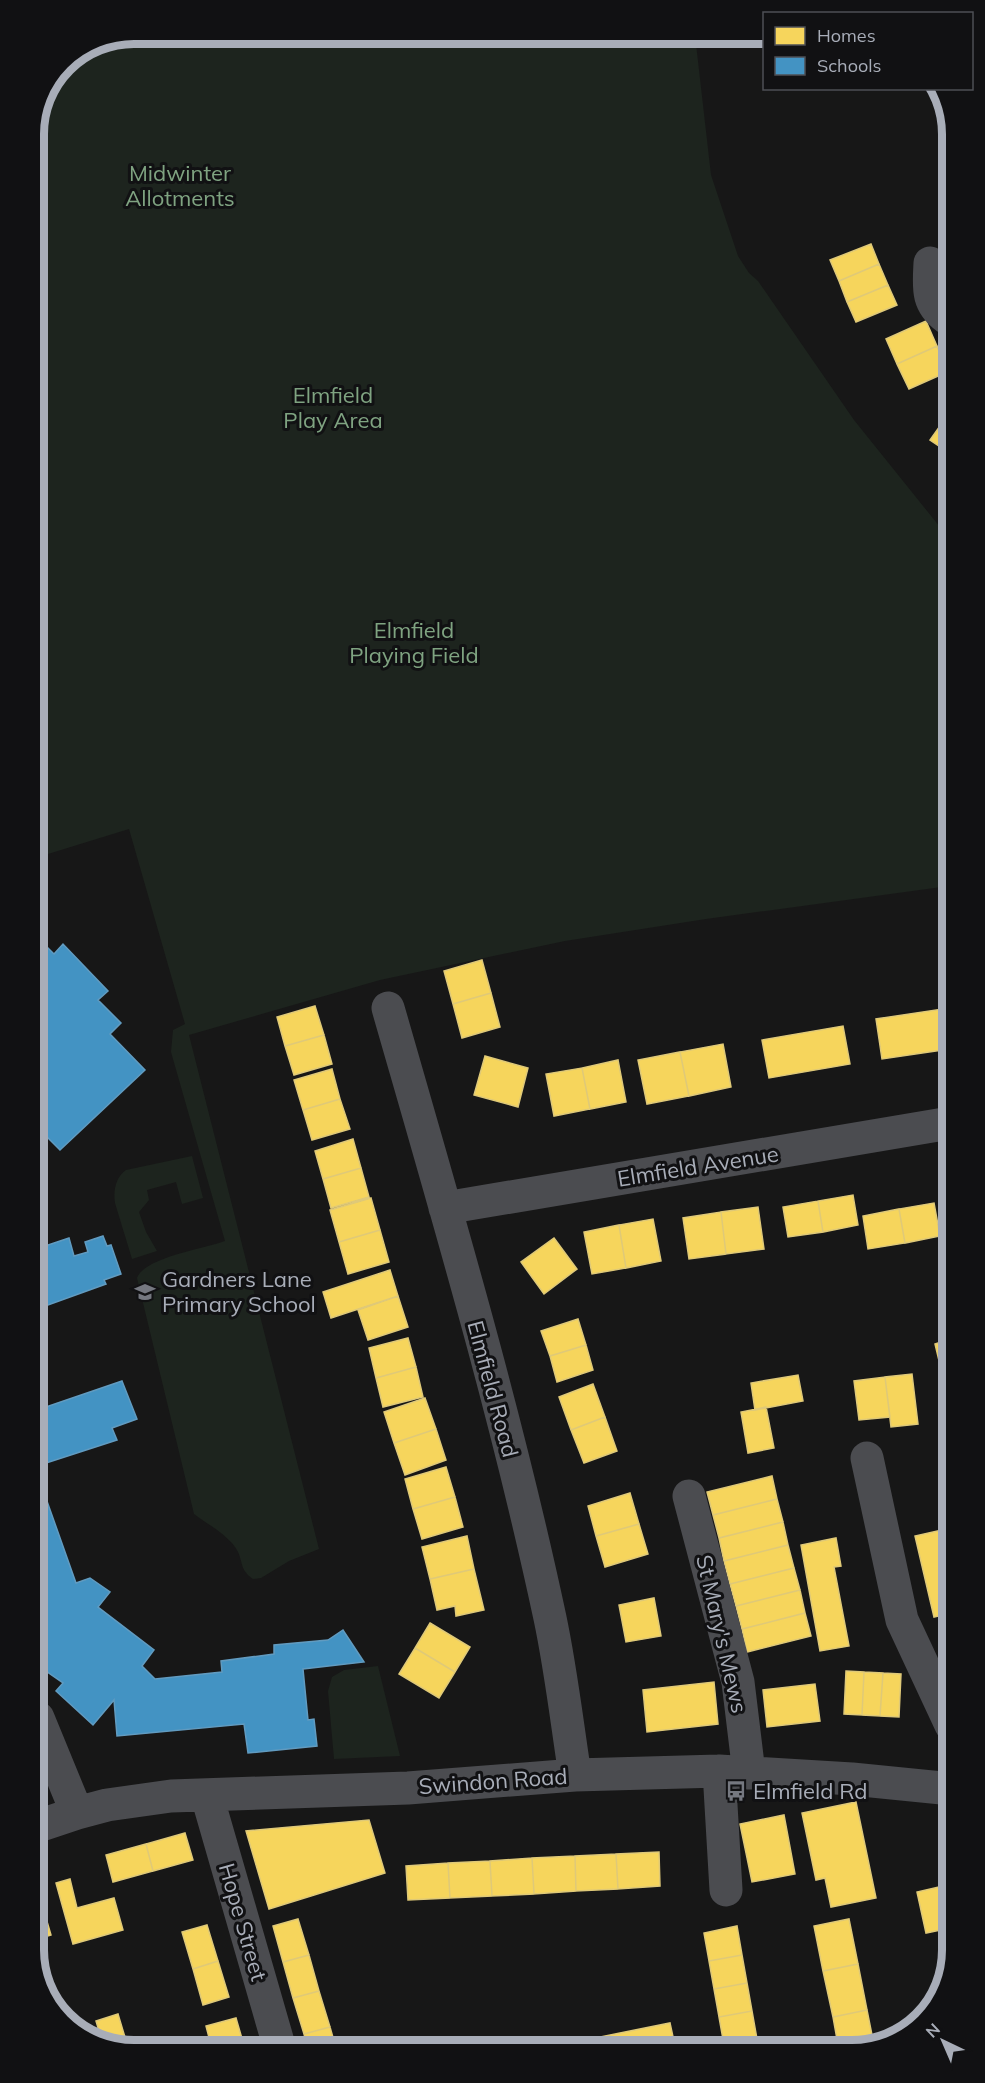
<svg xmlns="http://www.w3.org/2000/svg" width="985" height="2083" viewBox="0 0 985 2083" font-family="Mulish,sans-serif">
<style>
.green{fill:#1d241e}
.homes{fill:#f6d55c;stroke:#dfc978;stroke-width:1.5}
.schools{fill:#4393c3;stroke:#619bc0;stroke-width:1.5}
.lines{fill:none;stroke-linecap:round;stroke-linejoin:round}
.minor{stroke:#4b4c50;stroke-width:33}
.labels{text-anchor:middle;stroke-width:6;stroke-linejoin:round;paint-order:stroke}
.park-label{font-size:22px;fill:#7fa381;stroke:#111113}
.street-label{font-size:22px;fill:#a8adb8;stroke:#111113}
.poi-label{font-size:22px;fill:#a8adb8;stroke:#111113;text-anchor:start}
.rim{fill:none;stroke:#a8adb8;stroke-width:8}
</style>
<rect width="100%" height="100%" fill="#171717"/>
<!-- green -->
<path class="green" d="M695 35 711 175 738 256 749 273 758 281 854 420 948 537 949 886 706 919 565 941 380 980 189 1035 319 1549 289 1561 261 1578 253 1579C238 1569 244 1559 235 1547 225 1533 207 1524 194 1514L137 1278C145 1257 204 1249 225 1241L171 1052 173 1030 185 1024 129 829 35 858 33 127 63 62 95 41Z
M192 1156 203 1198 182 1204 176 1182 147 1190 149 1200 139 1212 146 1232 157 1251 132 1259 115 1203C113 1190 116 1177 126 1170Z
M378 1666 400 1756 334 1759 328 1691 332 1677 344 1670Z"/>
<!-- homes -->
<path class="homes" d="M871 244 879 264 839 281 830 260Z
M879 264 888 285 847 302 839 281Z
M888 285 897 305 856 322 847 302Z
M926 321 937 346 897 364 886 339Z
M937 346 947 372 909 389 897 364Z
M947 416 948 452 930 440Z
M482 960 491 993 453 1004 444 971Z
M491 993 500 1027 462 1038 453 1004Z
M315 1006 324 1035 285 1046 277 1017Z
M949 1008V1049L882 1059 876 1019Z
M843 1026 850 1064 769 1078 762 1040Z
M324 1035 332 1064 294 1075 285 1046Z
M723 1044 731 1087 689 1096 680 1052Z
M680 1052 689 1096 647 1104 638 1060Z
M485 1056 528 1068 518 1107 474 1095Z
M618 1060 626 1102 590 1109 582 1068Z
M582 1068 590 1109 554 1116 546 1074Z
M332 1069 340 1099 303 1110 294 1080Z
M340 1099 350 1129 312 1140 303 1110Z
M353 1139 361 1168 323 1179 315 1151Z
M361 1168 369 1197 331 1208 323 1179Z
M853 1195 858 1225 823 1232 818 1201Z
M371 1198 380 1230 339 1242 330 1210Z
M818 1201 823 1232 788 1237 783 1207Z
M934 1203 940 1236 905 1243 899 1209Z
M758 1207 764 1249 726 1254 721 1212Z
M899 1209 905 1243 868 1249 863 1216Z
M721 1212 726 1254 689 1259 683 1218Z
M653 1219 661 1261 626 1268 619 1225Z
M619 1225 626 1268 592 1274 584 1232Z
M380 1230 389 1262 348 1274 339 1242Z
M554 1238 577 1269 544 1294 521 1262Z
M390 1270 398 1296 331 1318 323 1292Z
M398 1296 408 1327 368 1340 358 1310Z
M578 1319 586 1345 550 1356 541 1331Z
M408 1338 416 1367 376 1378 369 1348Z
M950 1339V1366L941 1369 935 1344Z
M586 1345 593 1370 557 1382 550 1356Z
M416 1367 423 1397 383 1407 376 1378Z
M912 1374 918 1424 891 1427 885 1377Z
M798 1375 803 1401 755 1410 751 1383Z
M885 1377 890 1417 859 1420 854 1381Z
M593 1384 605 1417 571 1430 559 1397Z
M425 1398 436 1429 394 1443 384 1412Z
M766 1407 774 1448 748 1453 741 1412Z
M605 1417 617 1451 584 1463 571 1430Z
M436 1429 446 1460 405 1475 394 1443Z
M446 1467 455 1497 413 1509 405 1479Z
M951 1473V1499L945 1474Z
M772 1476 777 1499 713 1515 707 1492Z
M630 1493 639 1524 596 1536 588 1506Z
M455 1497 463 1527 422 1539 413 1509Z
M777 1499 783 1522 719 1538 713 1515Z
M783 1522 788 1545 724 1561 719 1538Z
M639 1524 648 1554 605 1567 596 1536Z
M951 1528V1613L934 1617 915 1536Z
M467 1536 474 1569 430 1579 422 1547Z
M836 1538 841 1566 834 1567 849 1646 820 1651 801 1545Z
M788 1545 794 1568 730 1584 724 1561Z
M794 1568 800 1590 736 1606 730 1584Z
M474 1569 484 1610 456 1616 455 1606 437 1610 430 1579Z
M800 1590 805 1613 742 1629 736 1606Z
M654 1598 661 1636 626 1642 619 1605Z
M805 1613 811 1636 747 1652 742 1629Z
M430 1623 470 1647 455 1672 415 1648Z
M415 1648 455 1672 439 1698 399 1674Z
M846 1671 864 1672 862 1715 844 1714Z
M864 1672 883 1673 880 1716 862 1715Z
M883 1673 901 1674 899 1717 880 1716Z
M714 1682 718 1724 647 1732 643 1690Z
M815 1684 820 1721 767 1727 763 1690Z
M856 1802 876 1898 831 1907 825 1878 816 1880 802 1813Z
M784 1815 795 1874 752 1882 740 1824Z
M369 1820 385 1873 269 1909 246 1831Z
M185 1833 193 1860 153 1871 146 1844Z
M146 1844 153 1871 113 1882 106 1855Z
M659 1852 660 1886 618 1889 616 1854Z
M616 1854 618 1889 576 1891 575 1856Z
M575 1856 576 1891 534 1894 532 1858Z
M532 1858 534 1894 492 1896 490 1861Z
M490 1861 492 1896 450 1898 448 1863Z
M448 1863 450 1898 408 1900 406 1866Z
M70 1879 77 1908 114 1898 123 1930 73 1944 56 1883Z
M952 1884V1936L950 1928 926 1933 917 1892Z
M38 1891 51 1935 38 1939Z
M298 1919 309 1955 283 1962 273 1926Z
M849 1919 858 1964 823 1971 814 1926Z
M207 1925 218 1961 193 1969 182 1932Z
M737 1926 742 1955 709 1961 704 1933Z
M309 1955 319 1991 293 1998 283 1962Z
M742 1955 747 1983 714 1989 709 1961Z
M218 1961 229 1997 203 2005 193 1969Z
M858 1964 867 2010 833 2017 823 1971Z
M747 1983 752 2011 719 2017 714 1989Z
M319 1991 330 2027 304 2034 293 1998Z
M867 2010 874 2045H838L833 2017Z
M752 2011 757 2039 724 2045 719 2017Z
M118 2014 127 2044 118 2046 102 2041 96 2021Z
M236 2018 245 2049H212L206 2026Z
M670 2023 675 2046 560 2047V2045Z
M330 2027 336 2048 308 2049 304 2034Z"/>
<!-- schools -->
<path class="schools" d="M35 935 54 954 63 944 108 991 98 1000 121 1023 110 1034 145 1070 60 1150 36 1126Z
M103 1236 107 1246 111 1245 121 1274 104 1280 106 1284 37 1309 36 1249 69 1238 74 1256 88 1252 85 1242Z
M122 1381 137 1419 112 1428 117 1440 37 1466V1410Z
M37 1473 76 1583 90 1578 110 1592 98 1607 154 1650 142 1666 155 1679 222 1672 221 1661 274 1654V1645L328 1640 343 1630 364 1662 303 1669 308 1720 314 1719 317 1746 248 1753 244 1724 117 1736 114 1700 93 1725 56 1691 63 1683 43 1669 38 1654Z"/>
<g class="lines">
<!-- minor -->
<path class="minor" d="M930 263C929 287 926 303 947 318
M388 1008C446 1210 506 1412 550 1618 561 1670 567 1723 575 1775
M445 1208 950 1123
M867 1458 902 1620 951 1725
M689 1496 738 1682 749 1773
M38 1718 77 1813
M719 1771 726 1890
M207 1796 280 2049
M38 1826 77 1813 107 1805 171 1796 408 1788 575 1775 719 1771 852 1779 952 1789"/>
</g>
<!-- icons -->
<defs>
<g id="school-bare" transform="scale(1.62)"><path d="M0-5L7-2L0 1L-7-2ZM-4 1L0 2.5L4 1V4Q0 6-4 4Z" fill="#757880" stroke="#111113" stroke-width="2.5" paint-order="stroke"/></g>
<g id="bus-bare" transform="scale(1.62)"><path d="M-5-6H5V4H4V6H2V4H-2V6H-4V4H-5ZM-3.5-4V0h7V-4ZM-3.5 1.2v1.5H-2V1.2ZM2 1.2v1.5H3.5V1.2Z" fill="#757880" stroke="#111113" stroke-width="2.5" paint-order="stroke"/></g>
</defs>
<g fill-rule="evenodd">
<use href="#school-bare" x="145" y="1292"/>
<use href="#bus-bare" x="736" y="1791"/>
</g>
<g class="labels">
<!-- park labels -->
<g class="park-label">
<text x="180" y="181">Midwinter<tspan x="180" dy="25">Allotments</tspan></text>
<text x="333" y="403">Elmfield<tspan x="333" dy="25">Play Area</tspan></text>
<text x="414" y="638">Elmfield<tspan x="414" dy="25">Playing Field</tspan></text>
</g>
<!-- street labels -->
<g class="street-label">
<text transform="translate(698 1166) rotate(-9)" y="8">Elmfield Avenue</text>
<text transform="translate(493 1389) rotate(75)" y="8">Elmfield Road</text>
<text transform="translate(722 1634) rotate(77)" y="8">St Mary's Mews</text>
<text transform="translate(493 1781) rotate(-4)" y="8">Swindon Road</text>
<text transform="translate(243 1922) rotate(74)" y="8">Hope Street</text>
</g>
<!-- poi labels -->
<g class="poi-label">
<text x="162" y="1287">Gardners Lane<tspan x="162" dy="25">Primary School</tspan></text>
<text x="753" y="1799">Elmfield Rd</text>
</g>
</g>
<!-- crop -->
<path d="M0 0H985V2083H0ZM134 44H852A90 90 0 0 1 942 134V1950A90 90 0 0 1 852 2040H134A90 90 0 0 1 44 1950V134A90 90 0 0 1 134 44Z" fill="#111113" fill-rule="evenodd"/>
<path class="rim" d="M134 44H852A90 90 0 0 1 942 134V1950A90 90 0 0 1 852 2040H134A90 90 0 0 1 44 1950V134A90 90 0 0 1 134 44Z"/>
<!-- legend -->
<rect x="763" y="12" width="210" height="78" fill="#111113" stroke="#4d4f55" stroke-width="1.5"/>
<rect x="775" y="27" width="30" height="18" fill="#f6d55c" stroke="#4d4f55" stroke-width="1.5"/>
<text x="817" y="42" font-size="18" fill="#a8adb8">Homes</text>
<rect x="775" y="57" width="30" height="18" fill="#4393c3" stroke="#4d4f55" stroke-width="1.5"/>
<text x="817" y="72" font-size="18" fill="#a8adb8">Schools</text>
<!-- north arrow -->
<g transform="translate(943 2041) rotate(316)" stroke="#111113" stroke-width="4.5" paint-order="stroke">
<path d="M0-4.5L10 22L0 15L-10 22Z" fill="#a8adb8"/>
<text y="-9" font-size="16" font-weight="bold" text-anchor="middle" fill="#a8adb8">N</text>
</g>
</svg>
